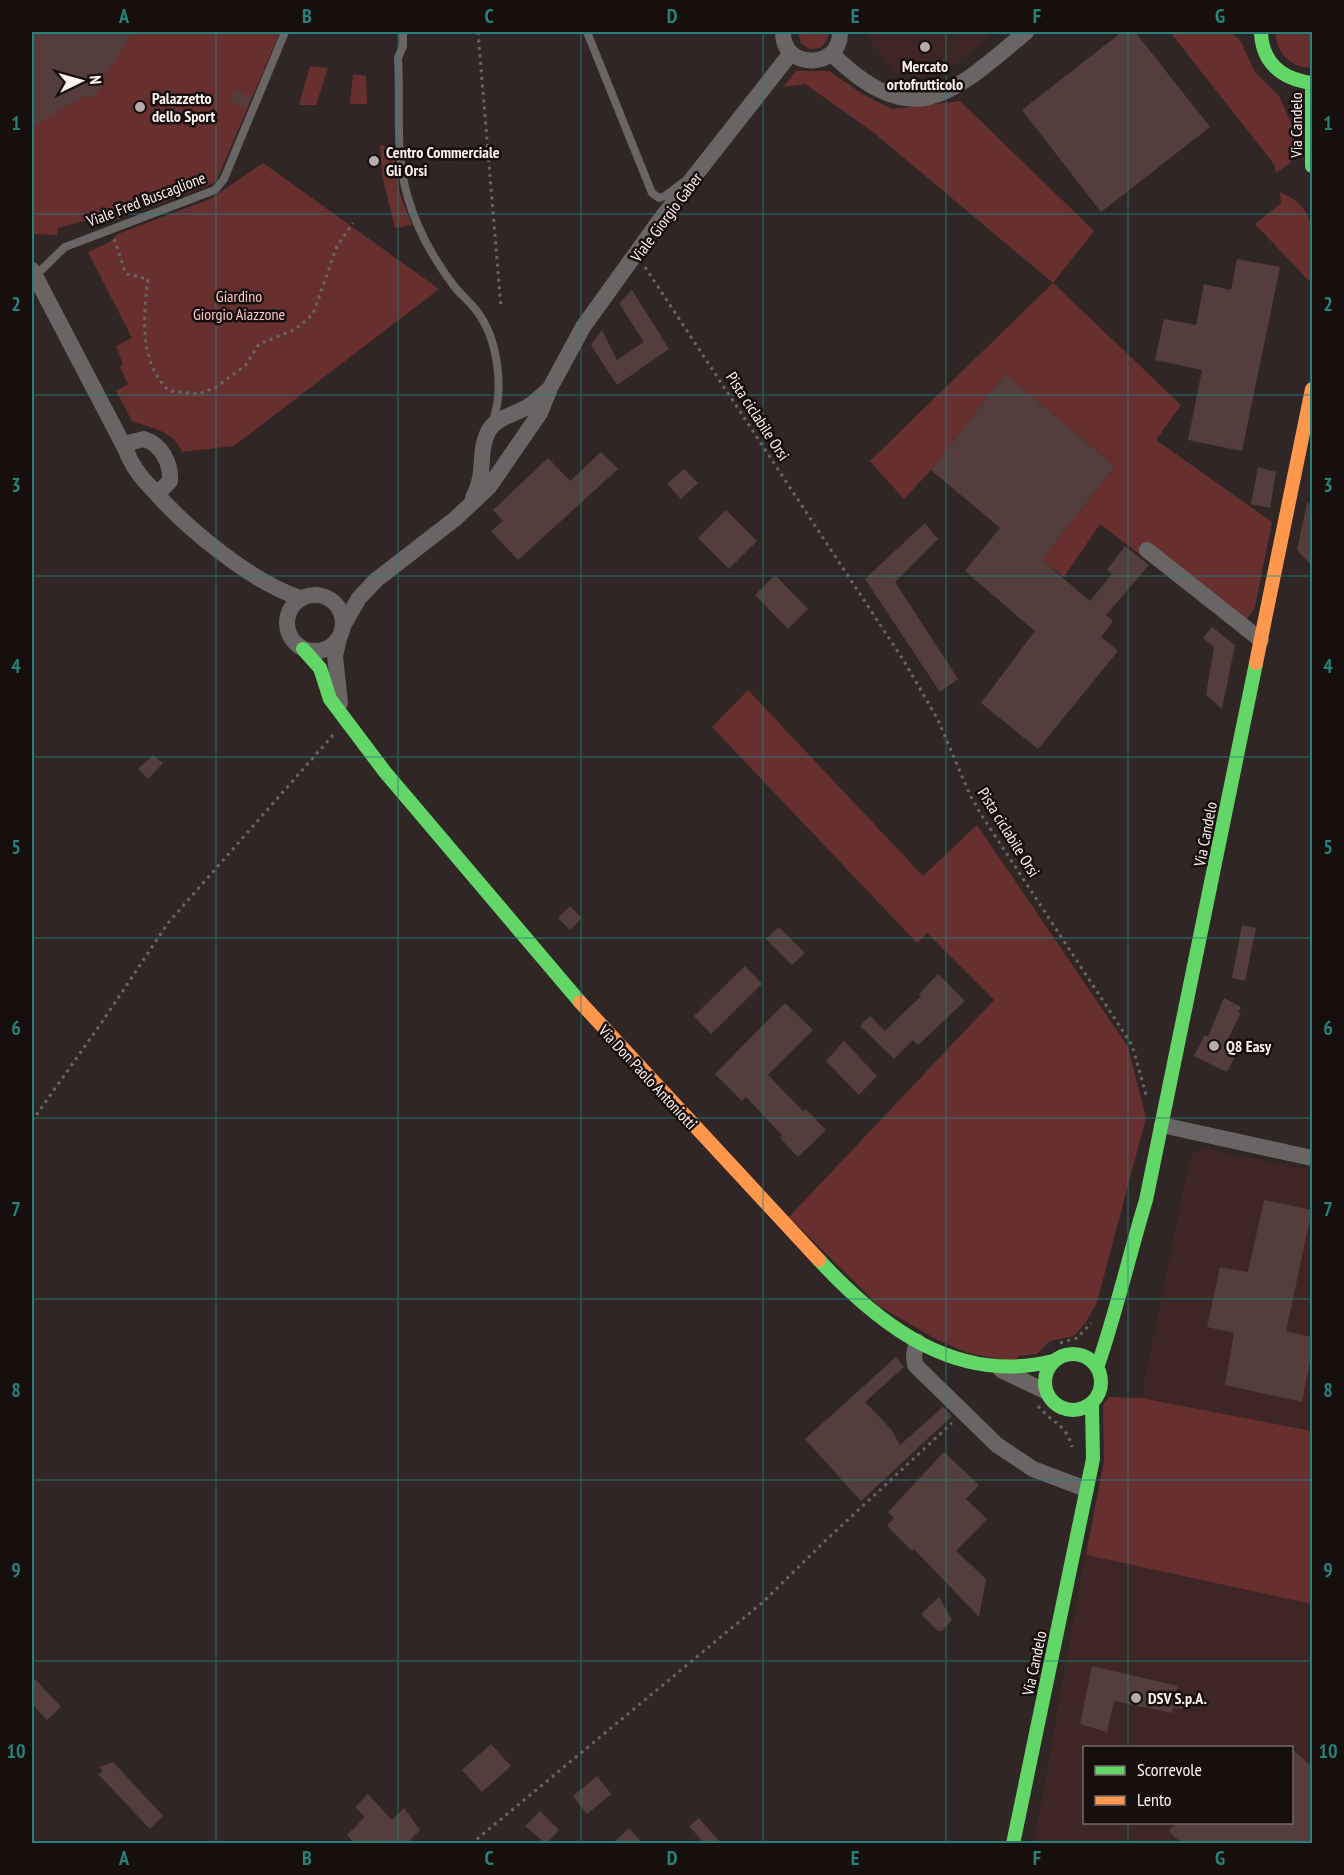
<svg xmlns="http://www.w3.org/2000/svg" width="1344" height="1875" viewBox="0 0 1344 1875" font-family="'PT Sans Narrow',sans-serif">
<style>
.built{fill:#3e2624;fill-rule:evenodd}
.green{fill:#67302e}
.building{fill:#533e3d}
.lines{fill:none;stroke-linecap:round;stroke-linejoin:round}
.path{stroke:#6a6464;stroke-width:3;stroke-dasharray:3 4.5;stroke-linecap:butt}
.lane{stroke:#6a6565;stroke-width:8}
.street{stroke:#6a6565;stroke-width:16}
.fast{stroke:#63d668;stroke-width:14}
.slow{stroke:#ff974d;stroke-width:14}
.grid{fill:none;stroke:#27827b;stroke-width:1.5;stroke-opacity:0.55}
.poi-dot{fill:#b6abaa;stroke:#170e0e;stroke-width:2}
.labels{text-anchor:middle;stroke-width:5;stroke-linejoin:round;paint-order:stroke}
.poi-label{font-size:16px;font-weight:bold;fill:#fdf2f1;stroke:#170e0e;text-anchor:start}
.street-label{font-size:16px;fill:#fdf2f1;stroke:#170e0e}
.park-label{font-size:16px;fill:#fdc7c2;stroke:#170e0e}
.neatline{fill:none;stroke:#27827b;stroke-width:2}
.grid-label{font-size:20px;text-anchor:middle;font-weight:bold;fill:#27827b}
</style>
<rect width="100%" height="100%" fill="#312626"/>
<!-- built -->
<path class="built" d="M863 32H995L957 63 939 72 917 77 896 74Z
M1200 1148 1312 1170V1431L1141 1398 1190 1158Z
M1085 1555 1312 1604V1843L1034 1844ZM1084 1748H1292V1822H1084Z"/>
<!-- green -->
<path class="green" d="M32 32H280L216 182 153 206 146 198 118 220 113 216 95 228 87 220 58 228 57 235 32 234Z
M798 32H829L827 40 820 48 810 49 801 43Z
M1170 32H1230L1240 40 1255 72 1279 96 1292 125 1295 151 1290 163 1276 173 1274 164Z
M1275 32H1312V68C1290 67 1277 54 1275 32Z
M310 66 328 68 316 105H299Z
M796 71H829L864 95 892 109 960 101 1094 231 1053 283 1181 405 1156 440 1272 522 1255 607 1239 631 1100 524 1064 577 1042 560 1115 466 1005 374 931 470 904 499 870 461 1053 283 873 132 805 84 783 87Z
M353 74 366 76 367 104H350Z
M380 145 393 148 400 194 412 225 395 228 382 175Z
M263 163 439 289 234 446 182 452C172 429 152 429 132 421L116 391 128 384 120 367 123 364 116 346 132 338 88 252 110 242 118 234 210 199Z
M1280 192C1323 210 1313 245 1312 284L1255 224 1281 203Z
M748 690 923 876 977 825 1128 1047 1146 1118 1097 1302 1086 1322 1074 1336 1050 1341 1037 1354 1019 1356 1014 1362 968 1353 934 1338 879 1306 789 1217 994 1000 927 933 917 943 712 727Z
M1109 1397 1141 1398 1312 1431V1604L1086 1555 1104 1461 1103 1405Z"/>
<!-- building -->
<path class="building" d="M32 32H132L112 66 97 83 102 88 90 99 86 95 32 127Z
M1122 32H1135L1210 127 1101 212 1022 110Z
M237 90 251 98 246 109 229 100Z
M1237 259 1280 267 1242 451 1188 440 1202 370 1155 360 1164 319 1196 325 1204 284 1231 290Z
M632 290 669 349 617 385 591 345 602 330 617 360 644 342 620 305 621 301Z
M1005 374 1115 466 1042 560 1090 601 1112 574 1107 570 1125 546 1149 565 1106 615 1113 621 1101 637 1118 651 1038 749 981 703 1035 631 965 571 1000 528 931 470Z
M601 452 618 469 518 560 491 531 503 521 493 510 548 458 570 481Z
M1258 467 1276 472 1270 508 1251 504Z
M684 469 698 483 681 499 667 484Z
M1307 503 1312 504V566L1297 550Z
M726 510 757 541 729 569 698 538Z
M925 523 938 539 895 582 958 679 940 692 865 579Z
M775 575 808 609 788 629 755 595Z
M1212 627 1235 645 1222 709 1206 695 1214 647 1203 638Z
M153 755 163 763 148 779 138 769Z
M570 906 582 918 570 930 558 918Z
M1242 925 1256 928 1245 981 1232 978Z
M779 927 805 953 792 965 766 939Z
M745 966 762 984 711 1034 694 1016Z
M938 974 965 1001 918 1045 913 1040 894 1059 860 1026 870 1016 885 1031 921 996 919 994Z
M1224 998 1241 1007 1238 1012 1241 1013 1225 1045 1238 1051 1227 1072 1194 1056 1205 1035 1208 1037Z
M785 1003 813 1030 768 1075 803 1111 806 1109 826 1130 798 1157 780 1138 782 1135 746 1097 742 1101 715 1074Z
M844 1041 877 1076 859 1095 826 1061Z
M1264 1200 1312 1210 1286 1331 1312 1337V1351L1302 1402 1225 1385 1234 1333 1207 1327 1220 1267 1248 1272Z
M896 1357 904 1367 865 1402 891 1429 900 1445 943 1407 952 1416 861 1501 805 1439Z
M944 1452 979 1485 966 1499 987 1519 956 1551 986 1579 979 1617 914 1549 912 1551 887 1526 894 1518 888 1512Z
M939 1597 952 1620 942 1631H938L921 1614Z
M1092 1666 1178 1686 1176 1692 1185 1694 1182 1709 1173 1708 1172 1713 1114 1701 1107 1732 1080 1724Z
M32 1676 61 1707 47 1720 32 1704Z
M491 1744 511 1766 482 1792 462 1770Z
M1292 1749 1312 1767V1844H1182L1169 1831 1177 1822H1292Z
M113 1762 163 1816 150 1829 98 1774 103 1771 99 1767Z
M597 1776 611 1794 587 1814 573 1796Z
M368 1794 392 1820 404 1808 420 1830 406 1844H355L347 1835 365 1817 355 1807Z
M540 1811 559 1830 546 1844 525 1826Z
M699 1818 712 1833 722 1844H705L689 1826Z
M629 1828 643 1844H612Z"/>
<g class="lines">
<!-- path -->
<path class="path" d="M478 32 501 308
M114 239 126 274 148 279C143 317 139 362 169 391L199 394 216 387 245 366 259 344 296 329 313 314 337 246 353 223
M645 267 904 661 938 720 970 795 982 816 1132 1045 1147 1098
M32 1121 102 1022 168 923 333 735
M1060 1343 1077 1338 1091 1323
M1038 1406C1051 1422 1067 1425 1072 1447
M471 1844 763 1602 825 1541 952 1423"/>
<!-- lane -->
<path class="lane" d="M403 32V46L398 58C401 105 394 152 408 198 417 229 435 261 454 286 461 295 469 301 476 310 498 338 505 390 492 423
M587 32 652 193 659 198 665 196 685 181
M35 276 65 247 215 190 224 179 285 32"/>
<!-- street -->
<path class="street" d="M783 32C782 70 841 70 840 32
M832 54C914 134 952 94 1026 32
M32 270 126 450
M144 439C162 445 171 463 170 481L160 491H154C142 479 131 465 126 450L128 443Z
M154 491C187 529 252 582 300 598
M473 498C487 473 477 451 489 430 497 417 516 414 529 406 535 402 541 396 547 391
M1147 550 1261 640
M287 623a28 28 0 1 1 56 0a28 28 0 1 1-56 0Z
M344 624 359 598 376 580 455 519 489 487 540 413 550 388 583 327 660 220 791 53
M339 638 335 656 340 703
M1162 1125 1312 1158
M917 1341 914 1355 915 1365 997 1445 1033 1469 1086 1489
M1001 1370 1045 1391"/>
<!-- fast -->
<path class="fast" d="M1261 32C1262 63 1282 79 1312 83
M1312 83V166
M303 649 320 668 330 699 385 772 580 1002
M819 1260C881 1327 957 1385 1053 1361
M1045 1382a28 28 0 1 1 56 0a28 28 0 1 1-56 0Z
M1097 1368C1116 1313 1129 1256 1146 1200L1256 663
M1013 1844 1093 1459 1092 1404"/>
<!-- slow -->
<path class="slow" d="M1256 663 1312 389
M580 1002 819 1260"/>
</g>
<!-- grid -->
<path class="grid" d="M216 32V1844M398 32V1844M581 32V1844M763 32V1844M946 32V1844M1128 32V1748M32 214H1312M32 395H1312M32 576H1312M32 757H1312M32 938H1312M32 1118H1312M32 1299H1312M32 1480H1312M32 1661H1312M1128 1822V1844"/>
<!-- markers -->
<g class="poi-dot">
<circle cx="925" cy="47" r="6"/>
<circle cx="140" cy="107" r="6"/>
<circle cx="374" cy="161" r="6"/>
<circle cx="1214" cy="1046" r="6"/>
<circle cx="1136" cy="1698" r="6"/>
</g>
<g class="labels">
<!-- poi labels -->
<g class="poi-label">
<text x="925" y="72" text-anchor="middle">Mercato<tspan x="925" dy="18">ortofrutticolo</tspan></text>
<text x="152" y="104">Palazzetto<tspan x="152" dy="18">dello Sport</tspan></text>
<text x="386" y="158">Centro Commerciale<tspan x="386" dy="18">Gli Orsi</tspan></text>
<text x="1226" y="1052">Q8 Easy</text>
<text x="1148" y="1704">DSV S.p.A.</text>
</g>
<!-- street labels -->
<g class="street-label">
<text transform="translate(1296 125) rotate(-90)" y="6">Via Candelo</text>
<text transform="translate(146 199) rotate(-21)" y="6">Viale Fred Buscaglione</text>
<text transform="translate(666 217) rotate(-53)" y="6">Viale Giorgio Gaber</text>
<text transform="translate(758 416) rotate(57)" y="6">Pista ciclabile Orsi</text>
<text transform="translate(1009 832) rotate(58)" y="6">Pista ciclabile Orsi</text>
<text transform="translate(1205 834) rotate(-79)" y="6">Via Candelo</text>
<text transform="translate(648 1077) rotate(47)" y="6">Via Don Paolo Antoniotti</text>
<text transform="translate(1034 1663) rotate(-78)" y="6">Via Candelo</text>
</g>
<!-- park labels -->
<g class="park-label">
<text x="239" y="302">Giardino<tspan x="239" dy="18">Giorgio Aiazzone</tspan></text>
</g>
</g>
<!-- border -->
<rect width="1344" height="1875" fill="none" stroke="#170e0e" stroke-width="66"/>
<!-- legend -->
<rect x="1083" y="1746" width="210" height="78" fill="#170e0e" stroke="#736969" stroke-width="1.5"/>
<rect x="1095" y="1766" width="30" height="9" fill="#63d668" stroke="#736969" stroke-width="1.5"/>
<text x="1137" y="1776" font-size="18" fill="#fdf2f1">Scorrevole</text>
<rect x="1095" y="1796" width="30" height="9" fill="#ff974d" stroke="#736969" stroke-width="1.5"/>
<text x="1137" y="1806" font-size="18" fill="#fdf2f1">Lento</text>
<!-- north arrow -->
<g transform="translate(81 81) rotate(85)" stroke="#170e0e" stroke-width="4.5" paint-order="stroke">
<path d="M0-4.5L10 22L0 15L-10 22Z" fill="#fdf2f1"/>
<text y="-9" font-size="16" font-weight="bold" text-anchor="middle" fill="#fdf2f1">N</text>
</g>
<rect x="33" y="33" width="1278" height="1809" class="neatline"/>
<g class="grid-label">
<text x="124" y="23">A</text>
<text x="307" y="23">B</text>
<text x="489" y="23">C</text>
<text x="672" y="23">D</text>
<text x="855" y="23">E</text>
<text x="1037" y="23">F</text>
<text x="1220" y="23">G</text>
<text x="16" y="130">1</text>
<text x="1328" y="130">1</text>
<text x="16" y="311">2</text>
<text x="1328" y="311">2</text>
<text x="16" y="492">3</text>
<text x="1328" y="492">3</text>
<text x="16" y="673">4</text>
<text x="1328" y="673">4</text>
<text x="16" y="854">5</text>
<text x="1328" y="854">5</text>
<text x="16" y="1035">6</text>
<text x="1328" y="1035">6</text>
<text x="16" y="1216">7</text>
<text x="1328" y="1216">7</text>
<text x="16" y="1397">8</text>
<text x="1328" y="1397">8</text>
<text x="16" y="1577">9</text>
<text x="1328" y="1577">9</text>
<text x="16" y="1758">10</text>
<text x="1328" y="1758">10</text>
<text x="124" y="1865">A</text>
<text x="307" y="1865">B</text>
<text x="489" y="1865">C</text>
<text x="672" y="1865">D</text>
<text x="855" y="1865">E</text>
<text x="1037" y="1865">F</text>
<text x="1220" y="1865">G</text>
</g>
</svg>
